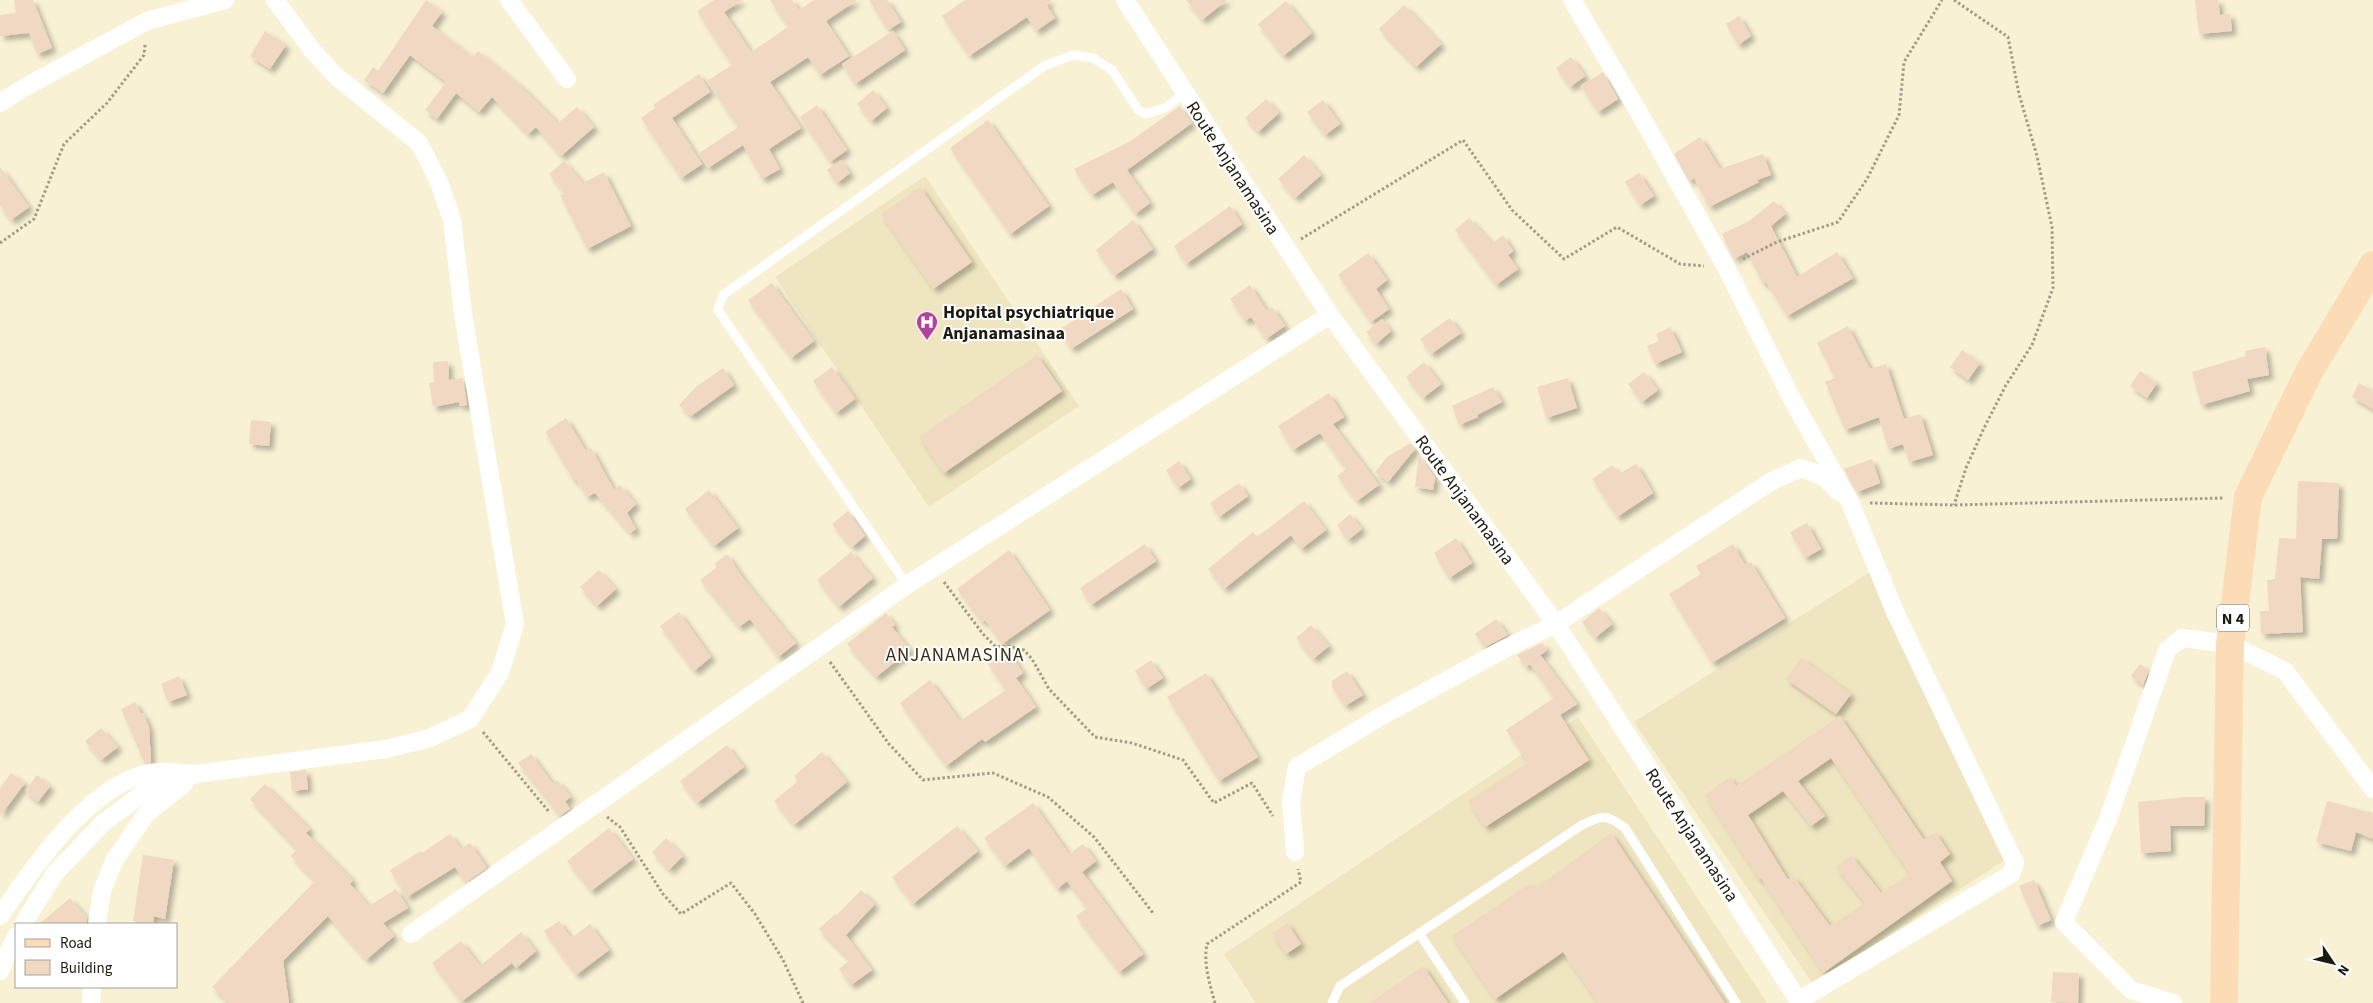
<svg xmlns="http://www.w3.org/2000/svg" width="2373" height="1003" viewBox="0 0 2373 1003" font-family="'Source Sans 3',sans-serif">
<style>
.built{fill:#efe6c1}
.building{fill:#f1d8c3;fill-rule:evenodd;filter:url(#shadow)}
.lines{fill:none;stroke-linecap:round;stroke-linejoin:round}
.path{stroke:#a29c86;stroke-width:3;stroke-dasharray:2.5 2.5;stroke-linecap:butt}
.service{stroke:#fff;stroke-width:9}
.minor{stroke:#fff;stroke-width:18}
.primary{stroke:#fbdcb6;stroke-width:28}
.labels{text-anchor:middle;stroke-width:4;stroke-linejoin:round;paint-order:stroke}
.shield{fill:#fefefe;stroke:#605e57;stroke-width:1}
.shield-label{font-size:16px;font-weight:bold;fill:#1d1a0f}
.street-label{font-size:18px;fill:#1d1a0f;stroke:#fefefe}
.poi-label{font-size:18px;font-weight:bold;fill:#1d1a0f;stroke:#fefefe;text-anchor:start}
.neighbourhood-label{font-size:19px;letter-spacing:1px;fill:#373119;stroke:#fefefe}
</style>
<defs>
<filter id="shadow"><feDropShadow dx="4.5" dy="4.5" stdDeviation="2.5" flood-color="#0004"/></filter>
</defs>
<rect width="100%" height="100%" fill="#f8f1d4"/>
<!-- built -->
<path class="built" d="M925 176 1079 406 929 507 775 277Z
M1873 570 2005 860 1813 984 1634 722Z
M1578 717 1767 1003H1256L1224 954Z"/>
<!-- building -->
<path class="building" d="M14 0H33L52 48 37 54 29 33 0 36V15L16 13Z
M426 0 442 12 432 26 473 57 478 51 521 86 558 123 577 107 594 127 561 156 536 127 528 134 492 97 479 112 456 93 437 119 425 110 446 82 410 55 383 93 364 80 373 67 378 71Z
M714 0H742L724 12 751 52 788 27 770 0H792L799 10 814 0H857L826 21 849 56 820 75 808 57 770 82 801 128 769 149 780 169 762 179 743 145 708 168 698 154 738 127 707 81 732 65 697 11Z
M869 0H887L901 22 888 30Z
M965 0H1052L1046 4 1055 18 1036 31 1027 17 969 56 942 16Z
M1186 0H1227L1202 20Z
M2195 0H2218L2220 15 2230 14 2232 31 2199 34Z
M1286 1 1312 33 1283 56 1258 24Z
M1404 5 1441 44 1416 67 1379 29Z
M1739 16 1751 36 1738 45 1726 24Z
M265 31 286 45 270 69 250 56Z
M893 31 905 50 855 84 842 64Z
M1571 57 1585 76 1570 87 1556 68Z
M1603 72 1618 99 1598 112 1581 86Z
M699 74 710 92 672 118 702 164 681 178 641 118 655 108 653 105Z
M873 90 887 108 871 121 857 104Z
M1266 99 1279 113 1258 132 1245 118Z
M1323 100 1340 124 1325 135 1307 112Z
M817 105 847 150 830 162 800 117Z
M1180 106 1192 123 1127 170 1150 203 1135 214 1113 182 1092 195 1074 169 1129 142Z
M988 120 1049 206 1010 234 950 148Z
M1700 137 1720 169 1763 154 1771 175 1757 180 1759 182 1709 207 1694 178 1689 181 1674 154Z
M1304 155 1321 175 1295 198 1278 179Z
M841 160 850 173 837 183 827 170Z
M564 161 583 183 604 172 631 226 587 249 560 195 565 193 549 174Z
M0 167 29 207 11 220 0 206Z
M1639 173 1654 196 1640 205 1625 182Z
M920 187 972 262 933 289 881 214Z
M1774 201 1785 214 1771 226 1797 277 1837 252 1853 278 1787 316 1766 282 1763 284 1747 252 1734 259 1722 234 1749 221Z
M1230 206 1242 224 1186 264 1174 246Z
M1469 218 1492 243 1503 235 1513 251 1508 255 1518 269 1496 285 1455 230Z
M1133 220 1153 249 1114 276 1096 250Z
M1368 253 1387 280 1376 289 1389 309 1371 322 1338 275Z
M772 283 814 341 791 358 748 300Z
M1250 285 1267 311 1272 307 1285 326 1266 339 1251 317 1245 321 1230 299Z
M1121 289 1133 309 1071 349 1059 330Z
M1450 318 1461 333 1431 354 1420 339Z
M1382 319 1391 331 1376 344 1366 332Z
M1848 326 1870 369 1886 364 1904 419 1920 414 1933 455 1909 462 1903 444 1888 449 1879 417 1845 430 1825 382 1835 378 1817 343Z
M1670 327 1682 352 1655 364 1647 346 1659 341 1656 334Z
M2265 347 2269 375 2247 379 2250 391 2201 405 2192 372 2246 356 2245 351Z
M1962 350 1980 363 1968 380 1950 367Z
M1037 355 1062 391 944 473 919 437Z
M448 361 449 380 463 378 467 405 460 406 459 402 433 407 429 383 434 382 433 362Z
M1424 362 1441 384 1423 398 1406 377Z
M832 367 855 399 836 413 813 381Z
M723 368 734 385 691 416 679 405 696 387Z
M2140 371 2157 383 2147 398 2130 386Z
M1644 372 1658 390 1642 402 1628 384Z
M1568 378 1577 408 1546 418 1537 387Z
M2359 383 2373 391V409L2352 397Z
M1493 387 1502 402 1477 415 1478 417 1459 425 1452 406Z
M1329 393 1344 417 1333 424 1379 485 1357 501 1337 476 1346 469 1320 433 1293 450 1278 426Z
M566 418 586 451 591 448 614 490 620 485 636 504 627 513 636 529 630 533 595 493 587 497 576 479 574 481 545 432Z
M251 420 271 422 269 446 249 444Z
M1411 443 1415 449 1388 482 1375 472 1388 456Z
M1419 455 1435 478 1433 490 1415 487Z
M1872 459 1880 483 1857 492 1844 469Z
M1179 461 1191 479 1178 488 1166 470Z
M1636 464 1653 493 1617 517 1592 479 1612 465 1619 474Z
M2298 481 2339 483 2337 539H2322L2319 579 2300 577 2303 632 2261 634 2260 611H2269L2267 580 2275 579 2279 538 2296 539Z
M1239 483 1248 496 1219 517 1210 503Z
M709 490 738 528 714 546 685 509Z
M1304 501 1326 530 1301 549 1291 535 1224 589 1208 569 1253 532 1257 537Z
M848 511 865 536 852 547 832 524Z
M1350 514 1362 529 1348 540 1337 525Z
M1807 523 1821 549 1805 558 1790 532Z
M1456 538 1472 563 1449 578 1434 553Z
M1145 544 1156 561 1091 605 1080 588Z
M1733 544 1745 565 1751 562 1785 618 1712 663 1669 594 1701 574 1696 566Z
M1009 550 1050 610 1002 644 985 620 982 622 957 589Z
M851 552 873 578 839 607 817 580Z
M727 554 743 578 796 643 778 657 750 619 739 627 700 580 717 567 714 564Z
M599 570 616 589 597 606 580 587Z
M1599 608 1612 624 1595 638 1582 622Z
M679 612 711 657 694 671 660 626Z
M886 613 895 625 892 627 910 650 876 677 847 644Z
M1496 619 1508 635 1485 647 1475 634Z
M1311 625 1329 646 1313 659 1296 638Z
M1542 643 1547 650 1526 667 1517 655Z
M1008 650 1023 673 1016 678 1036 707 985 742 982 739 946 766 900 703 930 680 960 721 1006 690 988 664Z
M1541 656 1577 704 1560 715 1589 760 1485 827 1468 801 1528 762 1506 730 1554 698 1530 664Z
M1801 658 1851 694 1836 714 1786 679Z
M1151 660 1163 678 1146 689 1135 671Z
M2140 664 2149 670 2143 685 2131 676Z
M1347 671 1363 695 1345 706 1332 687V681Z
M1206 673 1258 757 1219 781 1167 697Z
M179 676 187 695 168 702 161 684Z
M135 702 141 714 143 713 149 727 151 763 145 764 121 709Z
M1840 716 1924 840 1935 832 1950 854 1940 862 1952 881 1823 973 1761 878 1759 879 1705 795 1730 777 1736 786ZM1831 758 1910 874 1881 893 1851 855 1836 867 1865 903 1830 926 1793 876 1788 880 1748 815 1783 791 1811 826 1825 816 1798 781Z
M101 728 118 747 101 760 85 741Z
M727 745 744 767 697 803 680 781Z
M822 752 847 782 794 825 774 801 798 781 794 776Z
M531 754 553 784 557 780 571 797 565 801 570 809 560 816 518 763Z
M306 770 308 789 292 791 290 772Z
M11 773 25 783 0 816V788Z
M37 775 50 786 38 802 25 791Z
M265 784 310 829 306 833 353 880 350 884 369 906 396 889 408 908 383 923 394 936 366 960 328 916 283 961 289 1003H229L212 987 315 881 291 856 297 849 250 799Z
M2186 797H2205L2204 826H2170L2171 851 2141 853 2138 802Z
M2327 801 2373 813V839L2356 832 2351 851 2316 842Z
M1033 803 1069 854 1083 844 1096 861 1082 872 1143 954 1119 972 1076 916 1087 908 1067 881 1057 889 1029 848 1005 866 984 838Z
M957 826 978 851 913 904 892 877Z
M609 828 633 859 591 891 567 861Z
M1611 833 1725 1003H1598L1563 952 1495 999 1452 936 1530 883 1534 889Z
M450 834 461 849 470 843 487 868 466 883 455 867 407 897 390 870 421 851 422 853Z
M666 838 683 856 669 870 652 852Z
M143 855 174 860 165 919 154 916 153 924 133 921Z
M2034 880 2051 920 2037 926 2019 886Z
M861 890 875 904 846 935 872 970 851 985 839 969 850 960 819 929 835 914 837 915Z
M70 898 87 918V924H39Z
M559 921 571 938 590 924 609 950 576 975 544 931Z
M1287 923 1301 944 1286 954 1272 934Z
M521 932 536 951 516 968 512 963 461 1002 432 963 461 941 480 966Z
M1423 966 1448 1003H1369Z
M2053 972 2079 973 2078 1003 2051 1002Z"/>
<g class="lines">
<!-- path -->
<path class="path" d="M1954 0 2008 37 2019 94 2037 156 2052 227 2053 288 2032 345 2006 385 1984 428 1966 468 1954 505
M1301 239 1463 140 1512 210 1564 259 1617 227 1680 264 1704 266
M0 243 34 219 64 144 107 103 144 55 145 44
M1743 259 1777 242 1838 222 1867 179 1899 115 1904 62 1942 0
M1870 503 1954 505 2224 498
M944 582 983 634 996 647 1008 646 1024 650 1032 659 1049 689 1095 737 1132 743 1183 760 1214 803 1252 783 1273 816
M830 662 889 744 923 780 993 773 1048 797 1094 837 1153 913
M483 732 550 813
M607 817 620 827 663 894 681 914 731 883 755 914 783 960 803 1003
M1215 1003C1210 985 1203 963 1207 944L1301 882 1298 869"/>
<!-- service -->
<path class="service" d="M907 585 718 310 723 295 1044 66 1073 55 1093 58 1112 70 1138 110 1146 114 1165 108 1185 93
M1419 933 1465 1003
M1332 1003 1340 986 1582 825C1602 815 1607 814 1625 828L1736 1003"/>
<!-- minor -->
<path class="minor" d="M509 0 567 79
M1125 0 1330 315 1556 624 1800 1003
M1572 0 1637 109 1726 267 1793 401 1850 502 1895 612 2015 863 2011 874 1798 1001
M0 103 27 86 147 21 225 0
M1295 852 1291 801 1297 767 1378 718 1506 648 1556 624 1770 482 1801 468 1823 476 1839 492
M0 916C34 867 93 778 157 772 167 771 178 773 188 773
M23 924 55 873 103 823 142 794 196 774 386 749 430 738 470 719 500 673 515 624 463 314 452 220 439 182 419 143 337 77 312 50 275 0
M97 924 102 891 114 861 146 814 184 784
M411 934 907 585 1330 315
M0 971 16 936
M91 1003 92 987
M2173 1003 2131 990 2064 922 2108 819 2167 650 2182 638 2230 644 2285 671 2373 789"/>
<!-- primary -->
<path class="primary" d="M2224 1003 2230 644 2248 497 2309 372 2373 265"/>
</g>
<!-- icons -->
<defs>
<g id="hospital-pin" transform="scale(1.125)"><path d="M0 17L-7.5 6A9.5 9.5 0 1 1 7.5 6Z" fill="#b3429d" stroke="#fefefe"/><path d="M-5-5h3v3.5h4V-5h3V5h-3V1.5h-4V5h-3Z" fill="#fff"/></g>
</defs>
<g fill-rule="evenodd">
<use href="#hospital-pin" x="927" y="322"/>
</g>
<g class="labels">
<!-- shield labels -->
<rect class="shield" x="2217" y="604.5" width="32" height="27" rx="4"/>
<g class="shield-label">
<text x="2233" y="624">N 4</text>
</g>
<!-- street labels -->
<g class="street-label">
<text transform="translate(1233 168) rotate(57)" y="6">Route Anjanamasina</text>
<text transform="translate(1465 500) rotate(54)" y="6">Route Anjanamasina</text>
<text transform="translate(1692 835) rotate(57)" y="6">Route Anjanamasina</text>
</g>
<!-- poi labels -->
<g class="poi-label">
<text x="943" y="318">Hopital psychiatrique<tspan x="943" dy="21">Anjanamasinaa</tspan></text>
</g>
<!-- neighbourhood labels -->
<g class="neighbourhood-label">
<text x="955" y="661">ANJANAMASINA</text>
</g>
</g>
<!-- legend -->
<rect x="15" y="923" width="162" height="65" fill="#fefefe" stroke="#a4a39e"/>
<rect x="25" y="939" width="25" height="8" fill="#fbdcb6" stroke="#a4a39e"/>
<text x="60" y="948" font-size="15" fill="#1d1a0f">Road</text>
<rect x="25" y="960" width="25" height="15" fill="#f1d8c3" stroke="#a4a39e"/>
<text x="60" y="973" font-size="15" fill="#1d1a0f">Building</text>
<!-- north arrow -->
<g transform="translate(2333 963) rotate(125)" stroke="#fefefe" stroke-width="4" paint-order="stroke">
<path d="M0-4L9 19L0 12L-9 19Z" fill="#1d1a0f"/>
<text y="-8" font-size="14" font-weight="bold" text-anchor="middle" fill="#1d1a0f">N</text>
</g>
</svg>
